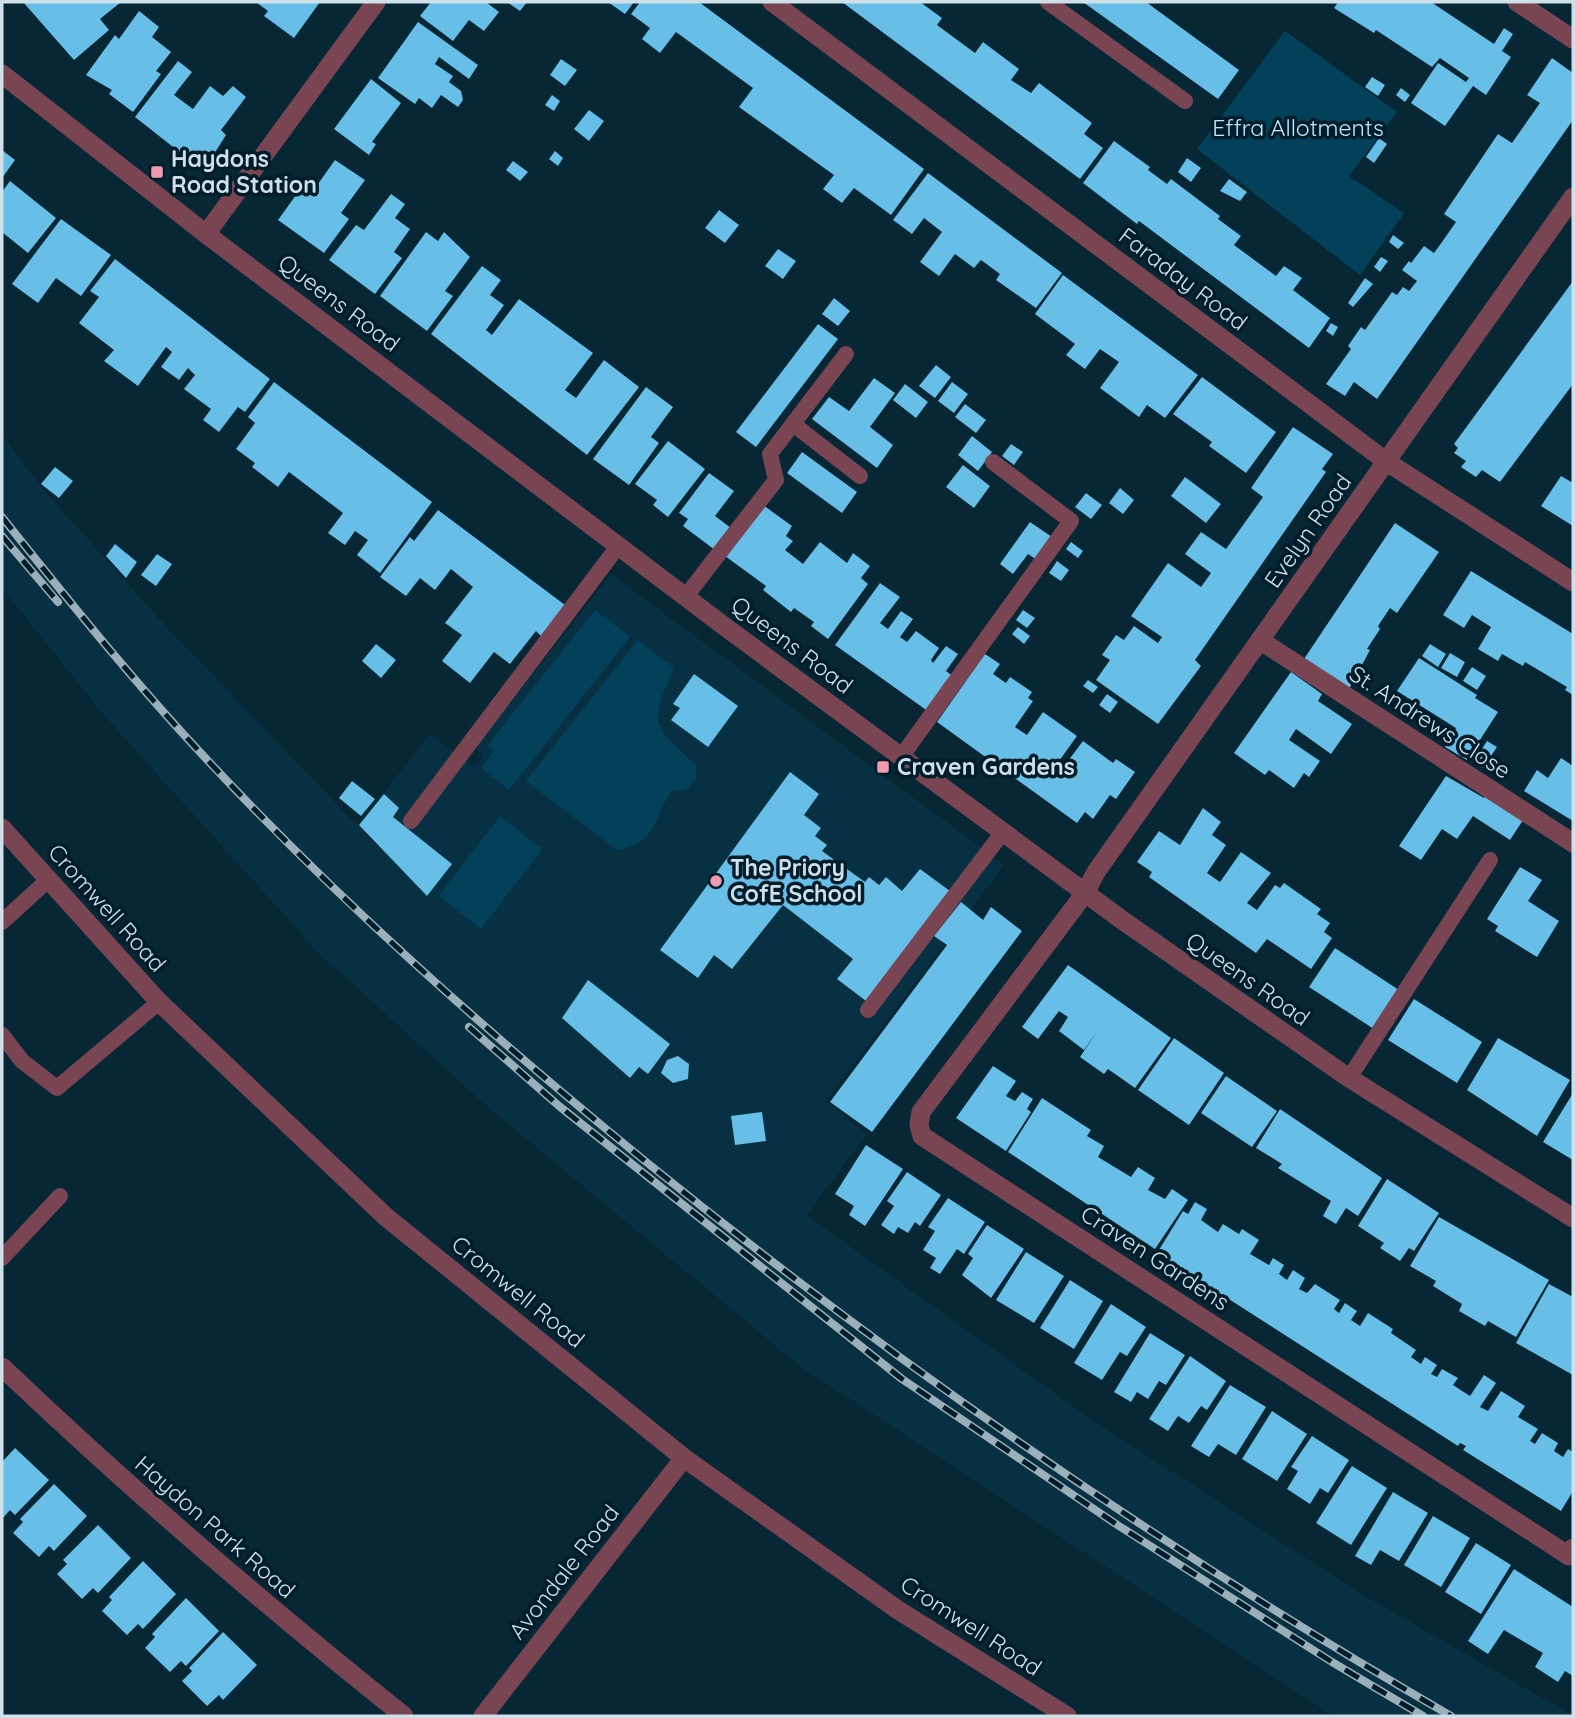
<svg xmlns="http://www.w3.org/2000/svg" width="1575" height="1718" viewBox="0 0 1575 1718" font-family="Quicksand,sans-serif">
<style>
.built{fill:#073143}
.green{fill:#024159}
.building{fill:#67bee7}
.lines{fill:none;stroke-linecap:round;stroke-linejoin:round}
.service{stroke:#794553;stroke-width:16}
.minor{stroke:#794553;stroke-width:19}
.tertiary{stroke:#794553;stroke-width:19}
.rail-casing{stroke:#9aafb9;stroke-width:8}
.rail{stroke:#001d2b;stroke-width:5;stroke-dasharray:16;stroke-linecap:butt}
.poi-dot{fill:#f29ab0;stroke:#001d2b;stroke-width:2.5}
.labels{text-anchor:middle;stroke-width:7;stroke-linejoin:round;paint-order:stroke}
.park-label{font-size:23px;fill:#bfe9ff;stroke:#001d2b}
.poi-label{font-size:23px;font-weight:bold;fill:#cfe0e9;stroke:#001d2b;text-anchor:start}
.street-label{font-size:23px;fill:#cfe0e9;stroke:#001d2b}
</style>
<rect width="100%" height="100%" fill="#082735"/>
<!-- built -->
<path class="built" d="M2 434 40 486 171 632 358 826 430 734 474 768 483 756 475 748 611 574 1004 865 826 1101 867 1134 806 1215 1093 1421 1358 1592 1573 1716H1334L800 1366 487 1106 319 953 103 714 2 588Z"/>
<!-- green -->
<path class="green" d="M1285 31 1397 112 1349 176 1404 213 1360 275 1197 149Z
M595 610 630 637 509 790 481 768 494 751 487 746Z
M638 640 674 668C650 724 650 724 696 765V780L685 790 671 792C650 822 659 842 617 850L526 781Z
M500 816 542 849 481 929 439 896Z"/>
<!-- building -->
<path class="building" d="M23 2H121L100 19 109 30 74 60Z
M256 2H320L294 38 264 16 268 11Z
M431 2H486L499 12 484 31 469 20 453 41 420 16Z
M507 2H527L520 11Z
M608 2H634L625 14Z
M640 2H699L924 169 891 215 854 188 842 203 823 189 834 175 739 107 753 88 676 32 660 53 642 39 650 28 631 14Z
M842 2H920L942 18 937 25 975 53 983 42 1019 69 1011 80 1031 93 1039 83 1092 123 1084 134 1103 148 1080 179Z
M1083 2H1146L1239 70 1218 99Z
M1338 2H1431L1494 44 1504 28 1513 34 1502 51 1511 57 1486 95 1473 86 1445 126 1411 103 1438 63 1466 82 1469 78 1440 58 1432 67 1376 30 1374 33 1334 8Z
M139 11 159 27 152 37 171 52 156 71 161 74 133 112 109 94 112 90 86 75 115 35 119 39Z
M418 22 478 65 469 79 439 57 435 64 453 76 449 82 461 91 463 100 458 107 441 95 432 108 419 98 415 104 378 78Z
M1552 58 1573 73V120L1377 399 1354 382 1345 396 1326 384 1351 349 1348 346 1361 327 1365 330 1392 292 1397 295 1403 287 1409 291 1417 281 1402 270 1409 261 1411 263 1424 246 1434 253 1442 242 1456 222 1444 214 1498 134 1512 143 1540 103 1527 95Z
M561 59 577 70 565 86 550 75Z
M178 61 192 72 174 95 193 109 210 86 223 96 233 86 246 97 221 130 226 135 209 162 196 165 135 117Z
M1372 77 1385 85 1378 96 1365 87Z
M371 79 401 103 372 142 376 144 369 155 334 129Z
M1401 88 1410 95 1405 102 1396 95Z
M552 95 560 101 554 111 545 105Z
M589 110 604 121 589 141 574 129Z
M1379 138 1387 144 1374 163 1366 157Z
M1114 141 1150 167 1148 170 1167 184 1171 179 1220 216 1218 219 1241 236 1234 245 1276 276 1284 266 1302 278 1293 290 1330 318 1309 348 1139 221 1137 224 1083 183Z
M2 150 15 160 2 178Z
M555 151 563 158 558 166 549 159Z
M1187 158 1201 168 1191 182 1178 172Z
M335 160 365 180 341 213 349 219 324 253 278 220 304 184 313 191Z
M513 161 528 172 520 181 506 170Z
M928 173 1062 273 1036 308 996 280 1000 274 981 260 974 268 955 254 939 276 920 262 942 232 924 218 912 234 893 220Z
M1229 179 1247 192 1240 201 1220 191Z
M10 181 56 218 28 253 2 232V192Z
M391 194 405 204 395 218 410 229 394 252 402 258 375 294 329 260 356 225 364 230Z
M719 210 739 225 725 243 705 228Z
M61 219 111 255 81 296 56 278 38 303 12 284Z
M426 232 438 241 444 232 470 257 445 291 453 296 427 331 380 296Z
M1393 235 1404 243 1398 249 1389 242Z
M778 249 796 261 783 279 765 266Z
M1381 257 1388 261 1380 272 1374 267Z
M115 259 270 379 245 412 238 407 219 432 203 420 211 409 184 389 195 375 188 368 179 380 161 367 172 352 166 347 138 386 104 361 114 350 79 323 99 297 90 291Z
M482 266 501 280 490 295 504 305 486 330 492 335 519 299 593 353 565 390 576 398 604 360 639 387 587 455 431 334Z
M1063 275 1198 375 1165 418 1147 405 1139 417 1100 388 1119 362 1100 349 1085 369 1066 355 1075 344 1035 314Z
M1365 278 1373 284 1353 307 1348 303Z
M1573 281V384L1500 482 1482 470 1476 477 1461 467 1466 461 1454 453 1458 448 1454 444Z
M834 298 850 311 838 326 822 314Z
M1331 323 1338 327 1333 336 1326 331Z
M818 324 838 339 756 447 736 432Z
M936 365 951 377 935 398 919 386Z
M1202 377 1276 432 1246 473 1209 446 1212 442 1173 414Z
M874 378 895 393 870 427 893 445 877 468 812 419 829 397 849 411Z
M274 382 432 502 380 573 357 555 368 540 355 531 345 545 328 533 343 513 289 472 278 487 252 467 255 463 236 449 255 423 248 417Z
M952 382 968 394 954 413 938 401Z
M905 384 928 402 916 418 893 400Z
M646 387 673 407 651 437 659 443 629 485 593 459Z
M965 404 986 420 976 433 955 417Z
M1293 427 1333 454 1322 469 1326 472 1195 660 1201 666 1158 724 1096 680 1110 660 1102 655 1116 635 1124 640 1134 626 1158 643 1162 637 1131 616 1168 563 1201 587 1211 573 1185 554 1201 532 1226 549 1263 497 1251 488Z
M972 436 992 452 978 471 958 455Z
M668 441 705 469 668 517 653 505 657 500 635 484Z
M1011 444 1023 452 1014 465 1002 456Z
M802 452 857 492 842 513 787 473Z
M963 465 990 486 974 508 946 487Z
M55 467 73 481 59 498 41 484Z
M709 473 734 491 715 516 731 528 715 550 683 526 688 519 679 513Z
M1561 476 1573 483V526L1541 506Z
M1185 477 1221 504 1206 523 1171 496Z
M1120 488 1134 500 1123 514 1109 503Z
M1086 493 1102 505 1091 519 1075 507Z
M763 505 792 526 786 536 793 541 785 550 803 564 820 542 847 563 853 553 870 566 861 578 868 584 828 639 811 626 814 622 794 608 791 612 763 590 766 586 725 556Z
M438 510 565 605 541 636 536 631 510 664 494 652 470 683 442 661 462 635 445 623 473 587 451 569 435 590 420 578 406 596 380 577 410 537 414 541Z
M1030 522 1052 537 1037 560 1028 554 1013 574 1000 564Z
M1395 523 1439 552 1397 613 1390 608 1378 626 1380 629 1367 649 1370 650 1349 689 1304 659Z
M1071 542 1083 551 1078 558 1066 549Z
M115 544 137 562 126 578 106 556Z
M157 554 172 564 156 586 141 575Z
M1057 561 1069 570 1061 581 1049 573Z
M1471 571 1573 634V695L1565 690 1567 687 1525 662 1523 666 1502 654 1498 661 1478 649 1491 627 1472 615 1464 628 1443 615Z
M880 583 900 597 880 623 888 629 901 611 913 619 900 637 907 642 916 631 939 648 931 660 933 663 946 646 958 654 946 671 954 677 929 712 835 645Z
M1023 610 1035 618 1027 628 1016 620Z
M1018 627 1030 636 1024 644 1012 634Z
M376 644 396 660 381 678 362 661Z
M1430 644 1446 654 1438 667 1422 656Z
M1450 653 1465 662 1457 677 1441 668Z
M985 654 1000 664 993 674 1006 683 1010 677 1032 692 1028 698 1033 701 1015 727 1027 735 1043 712 1077 736 1059 761 1065 765 1083 741 1113 763 1116 759 1135 772 1116 799 1110 795 1093 819 1085 812 1077 823 937 722Z
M1419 658 1477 695 1475 698 1498 712 1467 760 1445 747 1456 728 1397 691Z
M1472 667 1486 676 1477 690 1463 681Z
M1291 672 1322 694 1318 701 1352 724 1331 754 1296 729 1289 740 1320 761 1309 777 1304 773 1294 788 1269 770 1265 775 1234 753Z
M694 674 738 706 708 747 671 720 680 708 673 704Z
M1088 680 1098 687 1093 693 1083 686Z
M1107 694 1118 702 1110 713 1099 705Z
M1487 741 1497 747 1483 768 1474 761Z
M1561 758 1573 766V821L1524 791 1537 770 1548 778Z
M790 772 819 794 804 815 821 828 815 836 827 845 822 851 865 882 869 877 879 885 886 877 902 891 920 869 950 891 866 1001 837 979 853 959 783 905 732 969 714 955 698 978 660 950Z
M1446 776 1484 798 1485 795 1523 820 1510 840 1473 816 1457 839 1442 829 1421 860 1399 846Z
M352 781 375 799 361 816 339 798Z
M384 794 399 808 393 817 452 864 427 896 359 825Z
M1203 808 1221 822 1212 835 1226 845 1207 873 1220 882 1241 852 1271 873 1247 903 1257 910 1275 885 1280 888 1284 883 1321 909 1317 914 1330 923 1324 932 1332 938 1311 969 1267 939 1256 953 1149 877 1152 872 1137 862 1159 831 1180 845Z
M1520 867 1542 880 1528 901 1559 921 1537 957 1495 931 1498 926 1487 919Z
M961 902 983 920 991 907 1022 931 872 1132 830 1102 947 945 934 936Z
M1335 948 1402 992 1377 1031 1309 987Z
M1068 965 1171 1038 1135 1088 1108 1069 1104 1074 1080 1057 1098 1030 1084 1050 1059 1031 1068 1017 1059 1011 1038 1039 1022 1027Z
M588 980 670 1044 648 1074 639 1067 630 1078 562 1018Z
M1414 999 1482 1042 1457 1083 1388 1040Z
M1174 1038 1224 1073 1189 1125 1138 1090Z
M1498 1038 1570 1080 1537 1136 1467 1090Z
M678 1056 689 1064 688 1079 673 1083 661 1073 667 1060Z
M993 1066 1016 1081 1006 1096 1015 1101 1022 1092 1033 1099 1027 1109 1031 1112 1006 1151 956 1118Z
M1226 1076 1277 1111 1252 1147 1201 1113Z
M1573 1093V1160L1543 1142Z
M1042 1098 1091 1130 1087 1136 1104 1146 1098 1157 1131 1177 1138 1167 1155 1178 1148 1190 1165 1199 1172 1189 1188 1200 1155 1249 1008 1152Z
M1280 1109 1382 1178 1358 1216 1346 1208 1336 1224 1323 1216 1331 1201 1278 1168 1282 1164 1256 1148Z
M762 1112 766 1141 735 1145 731 1116Z
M866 1145 903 1169 865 1226 849 1215 854 1206 835 1194Z
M907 1172 941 1195 920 1226 915 1222 908 1233 898 1227 894 1234 881 1225 894 1206 887 1201Z
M1387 1179 1439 1213 1414 1251 1409 1248 1400 1261 1380 1248 1384 1243 1358 1226Z
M948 1198 985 1222 964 1254 957 1249 940 1274 930 1268 936 1258 923 1250 935 1231 928 1227Z
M1195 1202 1207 1209 1201 1220 1218 1232 1223 1224 1239 1234 1242 1229 1259 1240 1250 1254 1269 1265 1273 1258 1284 1265 1279 1274 1287 1280 1293 1270 1305 1278 1299 1289 1307 1293 1315 1284 1340 1300 1334 1309 1339 1313 1345 1303 1357 1311 1351 1320 1360 1326 1368 1313 1393 1329 1391 1333 1416 1350 1411 1357 1421 1364 1425 1357 1437 1365 1431 1374 1437 1377 1442 1369 1458 1378 1453 1385 1470 1396 1484 1375 1496 1383 1480 1407 1488 1411 1501 1391 1525 1406 1518 1417 1538 1429 1530 1441 1535 1444 1542 1433 1558 1443 1554 1451 1563 1457 1568 1449 1573 1452V1491L1561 1511 1463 1450 1466 1446 1460 1443 1458 1446 1157 1253 1183 1211 1188 1214Z
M1439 1217 1549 1280 1516 1337 1488 1321 1485 1326 1459 1311 1462 1304 1433 1286 1436 1281 1410 1266Z
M987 1225 1024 1249 991 1298 962 1275 973 1258 968 1254Z
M1026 1252 1064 1276 1034 1323 996 1300Z
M1070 1280 1103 1301 1074 1349 1040 1328Z
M1549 1284 1573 1297V1375L1516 1343Z
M1111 1304 1146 1327 1127 1356 1120 1352 1102 1380 1074 1363Z
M1150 1333 1185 1355 1166 1385 1159 1381 1148 1399 1137 1392 1131 1402 1114 1392Z
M1190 1356 1226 1381 1207 1410 1201 1406 1189 1423 1178 1416 1168 1431 1149 1419Z
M1230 1385 1266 1407 1236 1455 1218 1444 1209 1457 1191 1446Z
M1272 1411 1307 1434 1277 1481 1242 1459Z
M1312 1436 1349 1460 1328 1493 1320 1488 1310 1504 1287 1489 1298 1471 1291 1467Z
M15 1448 49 1480 15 1515 10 1510 2 1519V1462Z
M1352 1466 1387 1488 1351 1545 1316 1523Z
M54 1484 87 1516 54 1551 49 1546 39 1557 13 1533 23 1522 20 1519Z
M1393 1492 1428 1513 1399 1561 1380 1550 1371 1565 1355 1556Z
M1433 1516 1470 1538 1441 1587 1404 1565Z
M98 1525 131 1558 98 1593 93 1588 82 1599 57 1574 67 1564 63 1560Z
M1476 1543 1511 1565 1481 1614 1445 1592Z
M143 1561 176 1594 143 1629 138 1624 127 1635 102 1611 112 1600 109 1597Z
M1514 1569 1573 1607V1676L1565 1671 1558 1682 1535 1667 1543 1653 1504 1630 1488 1654 1468 1641Z
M186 1598 219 1631 186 1666 181 1661 170 1672 145 1648 155 1637 152 1634Z
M223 1632 257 1665 223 1700 219 1695 207 1706 182 1681 192 1671 189 1668Z"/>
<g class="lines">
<!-- service -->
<path class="service" d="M1048 2 1185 101
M793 424 860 476
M686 596 776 480 770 454 846 354
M901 757 1071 521 993 462
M411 821 619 545
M2 922 48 880
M868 1010 1003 832
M2 1035 22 1061 57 1088 159 1002
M1349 1078 1490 860
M2 1258 60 1196"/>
<!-- minor -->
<path class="minor" d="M772 2 1387 462 1573 582
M1517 2 1573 39
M1573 197 1096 872 1085 893 921 1112 919 1125 922 1136 1569 1556 1573 1548
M206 234 376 2
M1261 641 1573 843
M2 828 159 1002 386 1217 684 1458 898 1610 1067 1716
M2 1367C130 1489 265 1605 404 1716
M483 1716 684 1458"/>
<!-- tertiary -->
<path class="tertiary" d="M2 74 206 234 724 626 1122 920 1349 1078 1573 1218"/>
<!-- rail casing -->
<g class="rail-casing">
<path id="rail" d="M2 517C65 596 129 676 198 750 336 899 488 1033 645 1161 899 1367 1169 1553 1451 1716
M2 536 58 602
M469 1027 559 1106 902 1379 1119 1526 1332 1662 1423 1716"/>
</g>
<!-- rail -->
<use href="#rail" class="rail"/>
</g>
<!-- markers -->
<g class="poi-dot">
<rect x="150" y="165" width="14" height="14" rx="3.5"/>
<rect x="876" y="760" width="14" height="14" rx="3.5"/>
<circle cx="716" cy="881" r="7"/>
</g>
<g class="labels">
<!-- park labels -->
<g class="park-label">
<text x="1298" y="136">Effra Allotments</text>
</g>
<!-- poi labels -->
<g class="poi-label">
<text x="171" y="167">Haydons<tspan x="171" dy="26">Road Station</tspan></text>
<text x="897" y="775">Craven Gardens</text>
<text x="730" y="876">The Priory<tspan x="730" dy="26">CofE School</tspan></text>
</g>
<!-- street labels -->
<g class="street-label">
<text transform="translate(1183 279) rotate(37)" y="8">Faraday Road</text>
<text transform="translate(339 303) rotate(37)" y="8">Queens Road</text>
<text transform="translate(1308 531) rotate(-55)" y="8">Evelyn Road</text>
<text transform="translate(792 645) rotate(37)" y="8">Queens Road</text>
<text transform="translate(1430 722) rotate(33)" y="8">St. Andrews Close</text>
<text transform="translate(107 908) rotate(48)" y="8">Cromwell Road</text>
<text transform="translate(1248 979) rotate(35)" y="8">Queens Road</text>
<text transform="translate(1155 1258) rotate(33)" y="8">Craven Gardens</text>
<text transform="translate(518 1292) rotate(39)" y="8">Cromwell Road</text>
<text transform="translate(215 1527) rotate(41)" y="8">Haydon Park Road</text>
<text transform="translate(564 1572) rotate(-52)" y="8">Avondale Road</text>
<text transform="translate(971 1626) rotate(33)" y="8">Cromwell Road</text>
</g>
</g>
<!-- border -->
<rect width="1575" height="1718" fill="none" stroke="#cfe0e9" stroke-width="7"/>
</svg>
